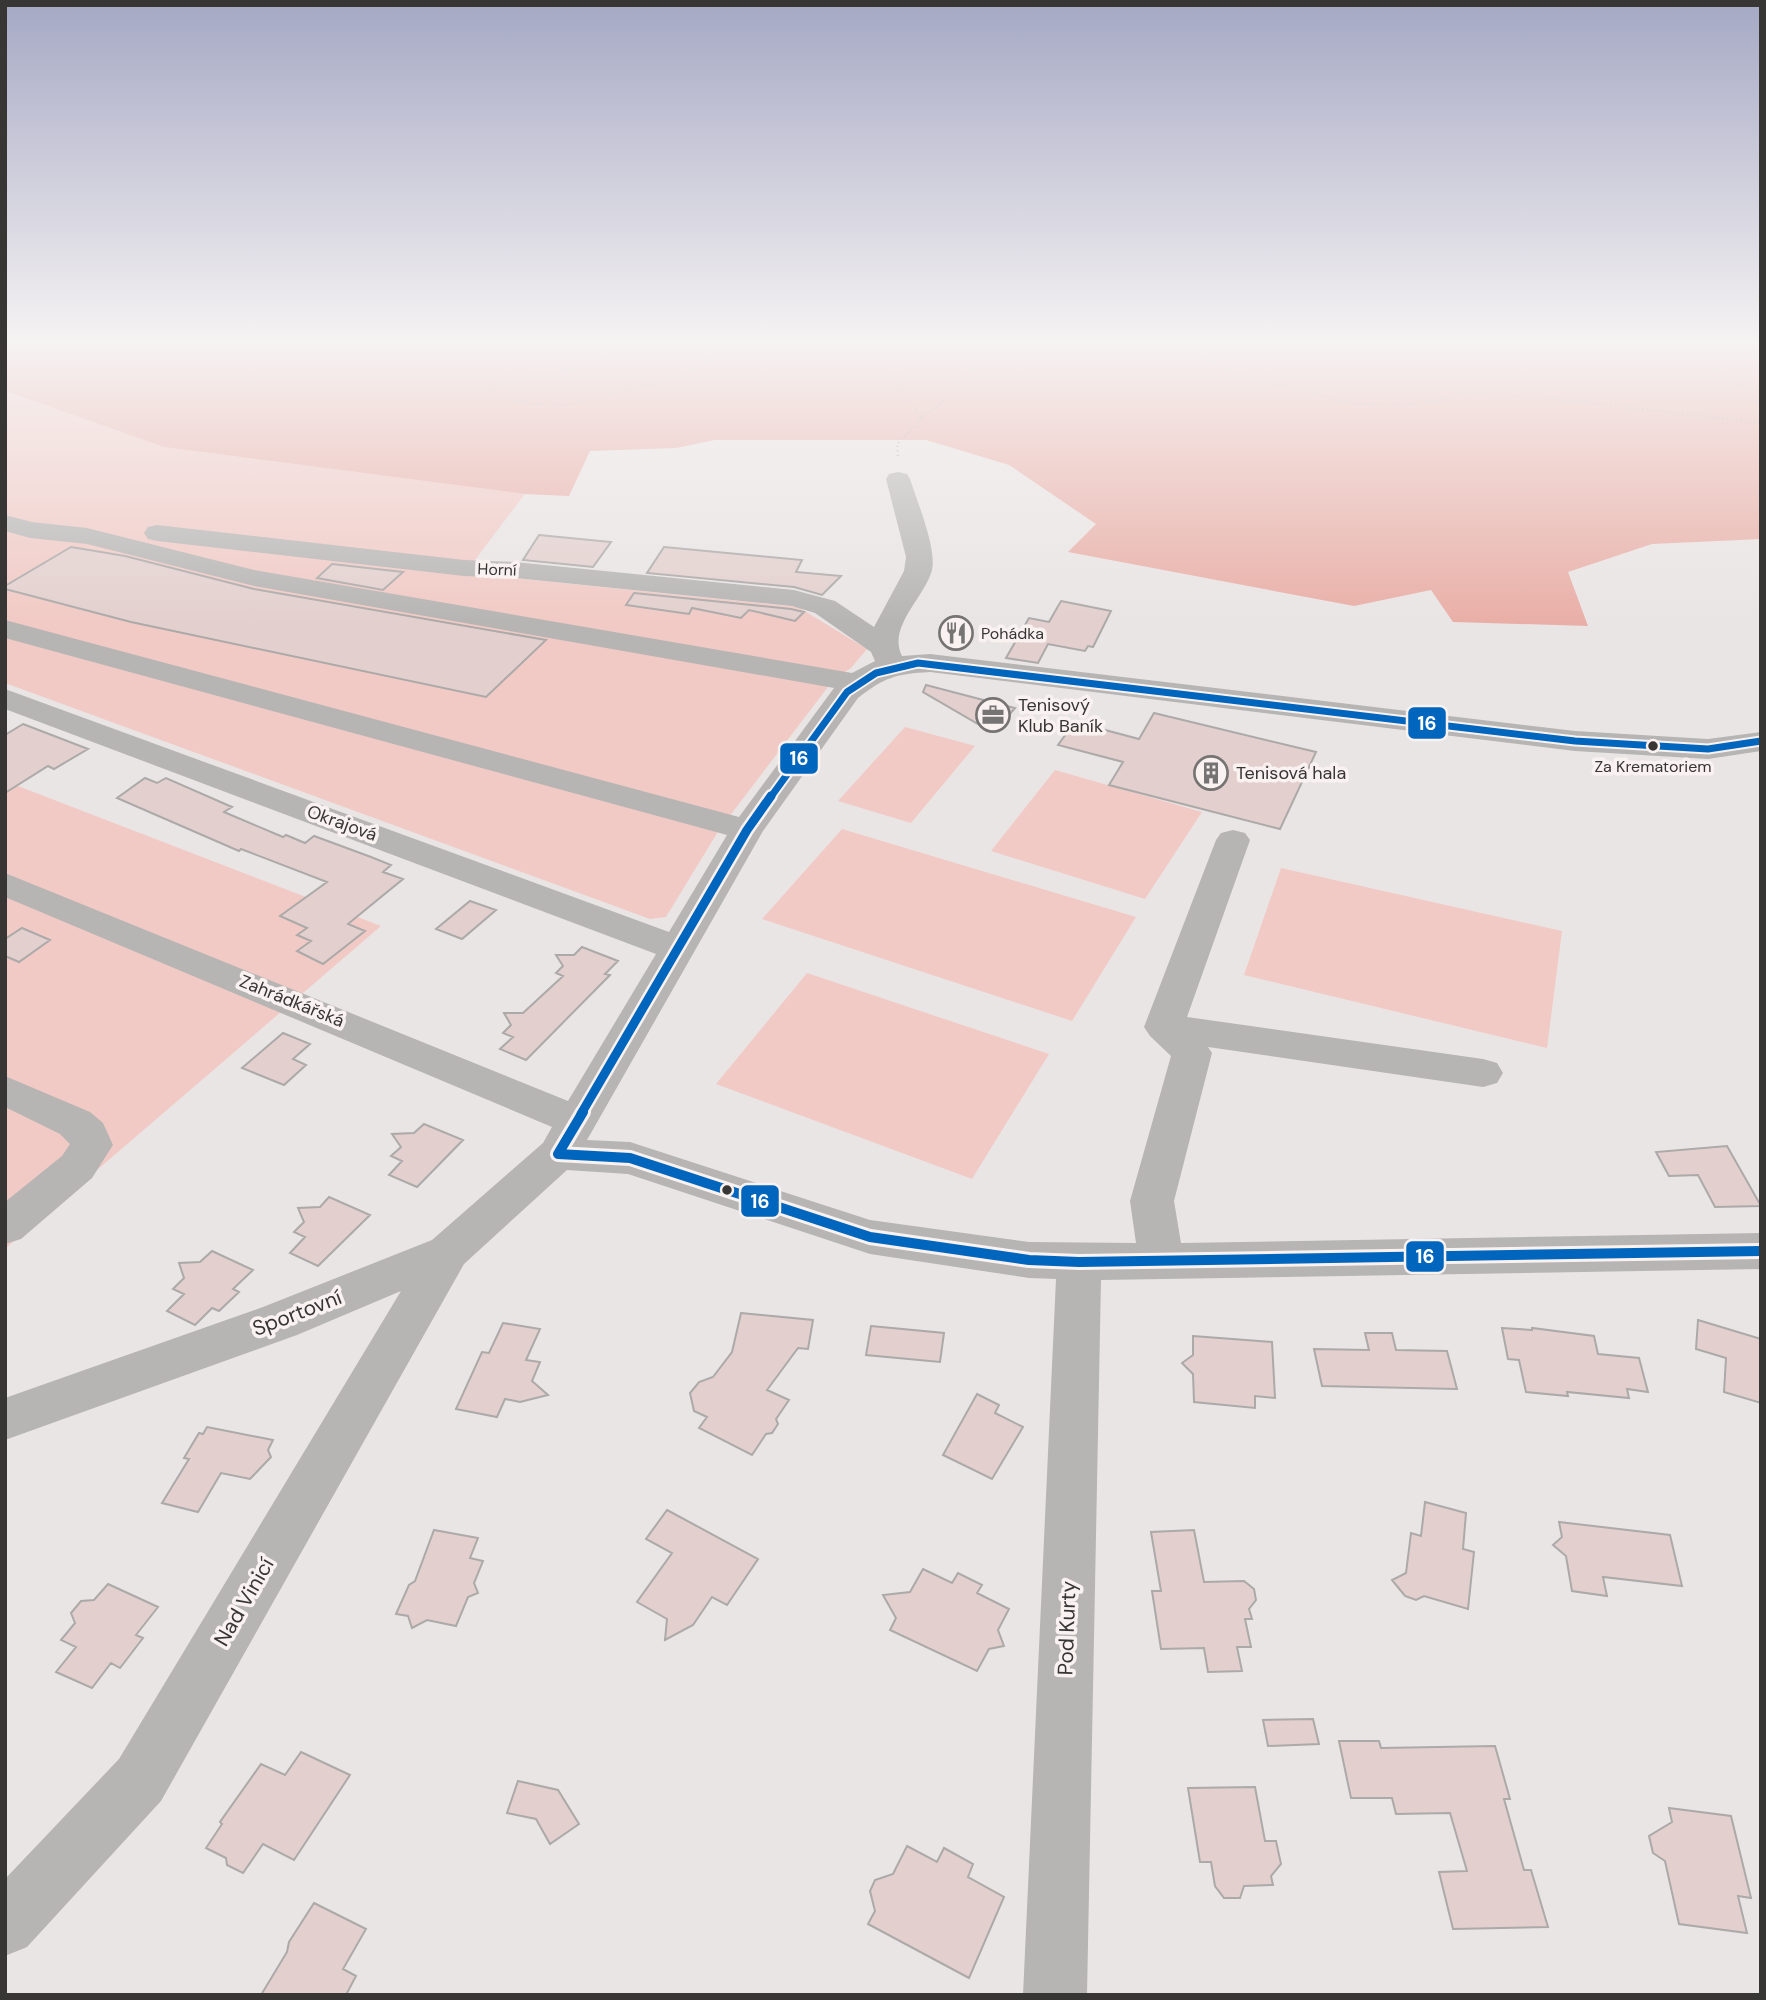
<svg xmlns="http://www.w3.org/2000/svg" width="1766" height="2000" viewBox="0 0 1766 2000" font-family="'DM Sans',sans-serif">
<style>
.green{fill:#f1cac5}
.forest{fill:#e9afa7}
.building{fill:#e3d0ce;stroke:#aca9a9;stroke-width:2}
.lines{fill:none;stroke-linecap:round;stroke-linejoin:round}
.path{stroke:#aeacac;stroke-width:2.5;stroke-dasharray:1 3.5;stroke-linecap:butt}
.minor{fill:#b6b5b4;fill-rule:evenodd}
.bus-1-far2-casing{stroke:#f9f2f0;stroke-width:11}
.bus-1-far1-casing{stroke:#f9f2f0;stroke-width:14}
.bus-1-casing{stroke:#f9f2f0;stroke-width:16}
.bus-1-far2{stroke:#0065bd;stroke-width:7}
.bus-1-far1{stroke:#0065bd;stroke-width:9}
.bus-1{stroke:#0065bd;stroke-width:10}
.bus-dot{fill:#383535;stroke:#f9f2f0;stroke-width:2.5}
.labels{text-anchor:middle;stroke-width:7;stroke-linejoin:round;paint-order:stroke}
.far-street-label{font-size:16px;fill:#383535;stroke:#f9f2f0}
.far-poi-label{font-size:16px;fill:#383535;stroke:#f9f2f0;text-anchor:start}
.bus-label{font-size:16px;fill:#383535;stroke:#f9f2f0}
.poi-label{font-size:18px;fill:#383535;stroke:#f9f2f0;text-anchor:start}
.street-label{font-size:18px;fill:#383535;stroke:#f9f2f0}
.near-street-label{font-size:21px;fill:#383535;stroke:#f9f2f0}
.line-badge{stroke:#f9f2f0;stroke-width:2.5}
.badge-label{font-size:19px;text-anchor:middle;font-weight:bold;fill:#fff}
</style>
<rect width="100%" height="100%" fill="#eae5e5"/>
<!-- green -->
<path class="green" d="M5 391 164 447 525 494 465 573 798 607 867 649 851 668 834 679 719 830 666 917 650 919 5 683Z
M905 727 975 746 911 823 838 801Z
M1055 770 1202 812 1145 899 991 851Z
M5 781 381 926 5 1249Z
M842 829 1136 917 1072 1021 762 919Z
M1281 868 1562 931 1547 1048 1244 975Z
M807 973 1049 1054 972 1179 716 1084Z"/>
<!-- forest -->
<path class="forest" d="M5 342H1761V539L1652 544 1568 572 1588 626 1453 622 1431 590 1354 606 1068 552 1096 524 1009 465 926 440H715L676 448 590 451 569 496 525 494 164 447 5 391Z"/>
<!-- building -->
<path class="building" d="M539 535 611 542 593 567 523 560Z
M71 547 125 556 254 589 546 640 486 697 131 622 5 589V586Z
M664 547 802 560 796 572 841 576 822 595 794 587 647 573Z
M332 564 403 572 383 590 317 578Z
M634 593 791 609 804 612 795 621 749 610 741 618 692 608 689 614 626 605Z
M1061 601 1111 611 1093 647 1088 646 1085 651 1048 644 1038 663 1006 658 1029 618 1049 622Z
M926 685 991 702 1015 708 997 729 978 724 923 692Z
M1154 713 1316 752 1280 829 1109 785 1123 762 1058 745 1075 722 1139 739Z
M23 724 88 749 54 769 48 766 5 793V735Z
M145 778 157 783 166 778 232 807 224 812 283 837 286 835 305 843 314 836 371 857 391 865 383 872 403 879 348 924 365 931 323 964 297 951 311 941 297 935 307 928 280 916 327 882 241 849 239 851 117 798Z
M470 901 496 910 462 939 436 929Z
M22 928 50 940 19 962 5 956V939Z
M582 947 618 961 605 974 610 975 526 1060 500 1049 513 1037 503 1033 511 1025 504 1013H523L563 976 556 973 563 966 556 955H574Z
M283 1033 310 1044 293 1059 306 1065 284 1085 242 1068Z
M424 1124 463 1140 417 1187 389 1175 402 1161 391 1156 401 1147 392 1134 414 1133Z
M1727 1146 1761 1206 1715 1207 1698 1175 1669 1176 1656 1152Z
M329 1197 370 1215 318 1266 290 1253 305 1237 294 1232 304 1222 298 1208 320 1207Z
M212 1251 253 1270 233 1289 239 1292 219 1311 212 1308 195 1325 167 1311 184 1294 173 1289 184 1278 179 1263 200 1262Z
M741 1313 813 1320 808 1349 798 1348 767 1390 789 1400 776 1419 778 1424 772 1433 766 1434 752 1455 699 1428 707 1417 694 1411 690 1393 699 1382 713 1377 732 1352Z
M1698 1320 1761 1339V1403L1724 1392 1726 1358 1696 1349Z
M503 1323 540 1329 526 1360 540 1362 532 1381 548 1395 520 1402 505 1399 497 1417 456 1409 482 1352 489 1353Z
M871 1326 944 1333 940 1362 866 1355Z
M1502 1328 1532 1330V1328L1594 1336 1598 1354 1639 1358 1648 1392 1627 1389 1629 1398 1567 1392 1568 1396 1526 1392 1519 1360 1508 1359Z
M1365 1333H1392L1396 1350 1447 1351 1457 1389 1322 1386 1314 1349 1369 1350Z
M1193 1336 1272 1342 1275 1398 1255 1396V1408L1194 1402 1193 1374 1182 1363 1193 1355Z
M977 1394 999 1405 995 1413 1023 1427 992 1479 943 1455Z
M207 1427 273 1440 268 1450 271 1457 250 1479 221 1473 198 1512 162 1503 189 1459 184 1458 199 1433 203 1434Z
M1425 1502 1466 1513 1463 1549 1474 1552 1468 1609 1424 1596 1416 1600 1405 1596 1392 1580 1406 1573 1411 1533 1421 1536Z
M667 1510 758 1559 727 1605 712 1597 693 1625 665 1640 667 1619 637 1602 672 1553 646 1539Z
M1559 1522 1670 1535 1682 1586 1603 1577 1607 1596 1572 1591 1566 1556 1553 1545 1562 1537Z
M434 1530 478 1538 470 1558 483 1561 474 1583 478 1593 468 1597 456 1626 427 1620 412 1628 408 1616 396 1614 409 1585 415 1581Z
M1194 1530 1204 1582 1244 1581 1254 1589 1256 1600 1249 1609 1252 1619H1245L1251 1647H1237L1242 1671 1208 1672 1204 1648 1161 1649 1152 1591H1161L1151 1532Z
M923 1569 952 1583 958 1573 982 1585 977 1593 1009 1609 998 1630 1004 1646 989 1649 977 1671 890 1630 896 1618 883 1595 910 1592Z
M108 1584 158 1607 136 1635 143 1638 120 1668 111 1663 92 1688 56 1672 76 1647 61 1640 75 1623 71 1613 81 1601 94 1600Z
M1313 1719 1319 1744 1268 1746 1263 1720Z
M1339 1741H1379L1381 1748 1495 1746 1510 1799H1504L1524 1870H1531L1548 1927 1453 1929 1439 1872 1467 1871 1450 1813 1396 1814 1392 1798H1351Z
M301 1752 350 1775 294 1860 263 1844 243 1873 227 1865 226 1858 206 1848 222 1824 220 1822 261 1764 285 1775Z
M518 1781 558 1790 579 1824 550 1844 536 1819 507 1813Z
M1255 1787 1265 1841H1276L1281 1864 1271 1876 1273 1885 1244 1886 1240 1898H1224L1215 1886 1211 1862H1200L1188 1788Z
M1669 1808 1731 1816 1751 1898 1738 1896 1747 1933 1679 1924 1665 1861 1653 1853 1649 1836 1672 1822Z
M907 1846 937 1862 944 1848 973 1864 968 1877 1004 1897 969 1978 868 1924 875 1911 870 1891 875 1880 893 1874Z
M314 1903 366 1929 343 1969 356 1976 346 1995H261L287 1952 289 1942Z"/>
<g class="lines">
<!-- path -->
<path class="path" d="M569 342 598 347 612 355 600 362 496 385 485 393 525 403 568 405 684 376 720 354 736 351 744 342
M879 342 893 368 901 391 922 418 897 444 898 457
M1193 342 1203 359 1250 378 1356 404 1407 405 1447 399 1461 393 1546 398 1761 423
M1506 342H1548
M1687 342 1761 343
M1697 344 1726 378 1746 390 1751 399 1761 406
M922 418C950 396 969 377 979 342"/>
<!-- minor -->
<path class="minor" d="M898 472 907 474 910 479C917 501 937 549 932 570 925 597 887 627 902 656L930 654 1575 731 1708 739 1761 732V751L1708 759 1575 751 930 672C896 674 885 677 858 698L763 831 587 1140 630 1142 870 1220 1029 1242 1136 1243 1130 1201 1171 1056 1150 1036 1144 1027 1216 840 1221 833 1233 830 1245 833 1250 840 1187 1017 1483 1059 1497 1063 1503 1073 1497 1083 1483 1087 1208 1047 1212 1053 1174 1201 1181 1243 1761 1233V1269L1101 1280 1087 1995H1023L1056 1279 1029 1278 870 1254 628 1174 567 1170 464 1264 161 1801 27 1947 5 1956V1879L119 1759 401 1291 297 1335 5 1440V1398L263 1307 432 1240 543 1143 552 1127 5 897V873L568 1101 656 954 5 709V689L669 932 727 835 5 638V620L739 817 834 688 254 586 87 544 30 538 5 531V515L32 522 87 528 254 570 852 673 875 661 871 652 815 613 792 606 515 578 464 576 157 541 148 539 144 533 148 527 157 525 464 560 515 562 794 590 835 601 874 627 904 571 906 557 886 479 889 474Z
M5 1076 90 1112 103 1123 113 1145 92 1178 21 1239 5 1244V1202L62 1156 70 1144 60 1134 5 1107Z"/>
<!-- bus-1-far2 casing -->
<g class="bus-1-far2-casing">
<path id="bus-1-far2" d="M770 798 847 692 876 673 918 663 1575 741 1708 749 1761 741"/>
</g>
<!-- bus-1-far1 casing -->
<g class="bus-1-far1-casing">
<path id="bus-1-far1" d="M581 1114 747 830 771 796"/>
</g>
<!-- bus-1 casing -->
<g class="bus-1-casing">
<path id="bus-1" d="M583 1112 558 1154 630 1158 870 1237 1029 1260 1079 1262 1761 1251"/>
</g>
<!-- bus-1-far2 -->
<use href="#bus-1-far2" class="bus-1-far2"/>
<!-- bus-1-far1 -->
<use href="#bus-1-far1" class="bus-1-far1"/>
<!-- bus-1 -->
<use href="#bus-1" class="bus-1"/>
</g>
<!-- sky -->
<linearGradient id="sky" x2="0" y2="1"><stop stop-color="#a5a8c4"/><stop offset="0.55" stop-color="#f6f3f3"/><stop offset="1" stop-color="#f6f3f3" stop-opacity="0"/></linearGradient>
<rect width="1766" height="622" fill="url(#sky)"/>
<!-- icons -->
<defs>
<g id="restaurant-ring" transform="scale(1.75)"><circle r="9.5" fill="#f9f2f0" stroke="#767373" stroke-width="1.5"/><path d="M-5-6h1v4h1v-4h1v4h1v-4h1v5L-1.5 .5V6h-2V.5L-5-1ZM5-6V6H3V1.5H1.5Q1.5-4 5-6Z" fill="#767373"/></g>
<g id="office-ring" transform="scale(1.75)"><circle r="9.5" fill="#f9f2f0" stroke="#767373" stroke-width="1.5"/><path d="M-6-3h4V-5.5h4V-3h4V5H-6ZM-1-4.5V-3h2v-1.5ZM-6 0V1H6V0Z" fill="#767373"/></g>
<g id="building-ring" transform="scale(1.75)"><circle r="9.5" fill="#f9f2f0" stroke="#767373" stroke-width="1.5"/><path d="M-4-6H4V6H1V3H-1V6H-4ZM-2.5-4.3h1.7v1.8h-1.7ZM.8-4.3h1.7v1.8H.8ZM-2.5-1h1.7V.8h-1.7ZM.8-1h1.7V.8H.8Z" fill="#767373"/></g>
</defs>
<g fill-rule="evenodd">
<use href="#restaurant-ring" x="956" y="633"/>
<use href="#office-ring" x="993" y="715"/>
<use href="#building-ring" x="1211" y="773"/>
</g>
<!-- markers -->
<g class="bus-dot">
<circle cx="1653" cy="746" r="6"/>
<circle cx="727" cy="1190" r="6"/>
</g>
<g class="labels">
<!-- far-street labels -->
<g class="far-street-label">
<text transform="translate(497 569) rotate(2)" y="6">Horní</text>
</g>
<!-- far-poi labels -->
<g class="far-poi-label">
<text x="981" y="639">Pohádka</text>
</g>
<!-- bus labels -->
<g class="bus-label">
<text x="1653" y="772">Za Krematoriem</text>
</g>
<!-- poi labels -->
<g class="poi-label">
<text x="1018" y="711">Tenisový<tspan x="1018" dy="21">Klub Baník</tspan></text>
<text x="1236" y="779">Tenisová hala</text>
</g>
<!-- street labels -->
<g class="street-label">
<text transform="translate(342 823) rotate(20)" y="6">Okrajová</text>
<text transform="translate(292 1001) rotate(22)" y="6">Zahrádkářská</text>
</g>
<!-- near-street labels -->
<g class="near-street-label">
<text transform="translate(297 1313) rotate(-21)" y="7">Sportovní</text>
<text transform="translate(244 1602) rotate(-60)" y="7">Nad Vinicí</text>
<text transform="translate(1067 1628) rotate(-88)" y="7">Pod Kurty</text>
</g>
</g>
<g class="line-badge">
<rect x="1407" y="706" width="40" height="34" rx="7" fill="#0065bd"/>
<rect x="779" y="742" width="40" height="33" rx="7" fill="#0065bd"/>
<rect x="740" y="1184" width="40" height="34" rx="7" fill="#0065bd"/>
<rect x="1405" y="1240" width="40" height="33" rx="7" fill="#0065bd"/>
</g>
<g class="badge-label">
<text x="1427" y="730">16</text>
<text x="799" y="765">16</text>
<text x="760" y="1208">16</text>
<text x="1425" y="1263">16</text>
</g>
<!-- border -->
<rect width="1766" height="2000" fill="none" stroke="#383535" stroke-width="14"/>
</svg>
